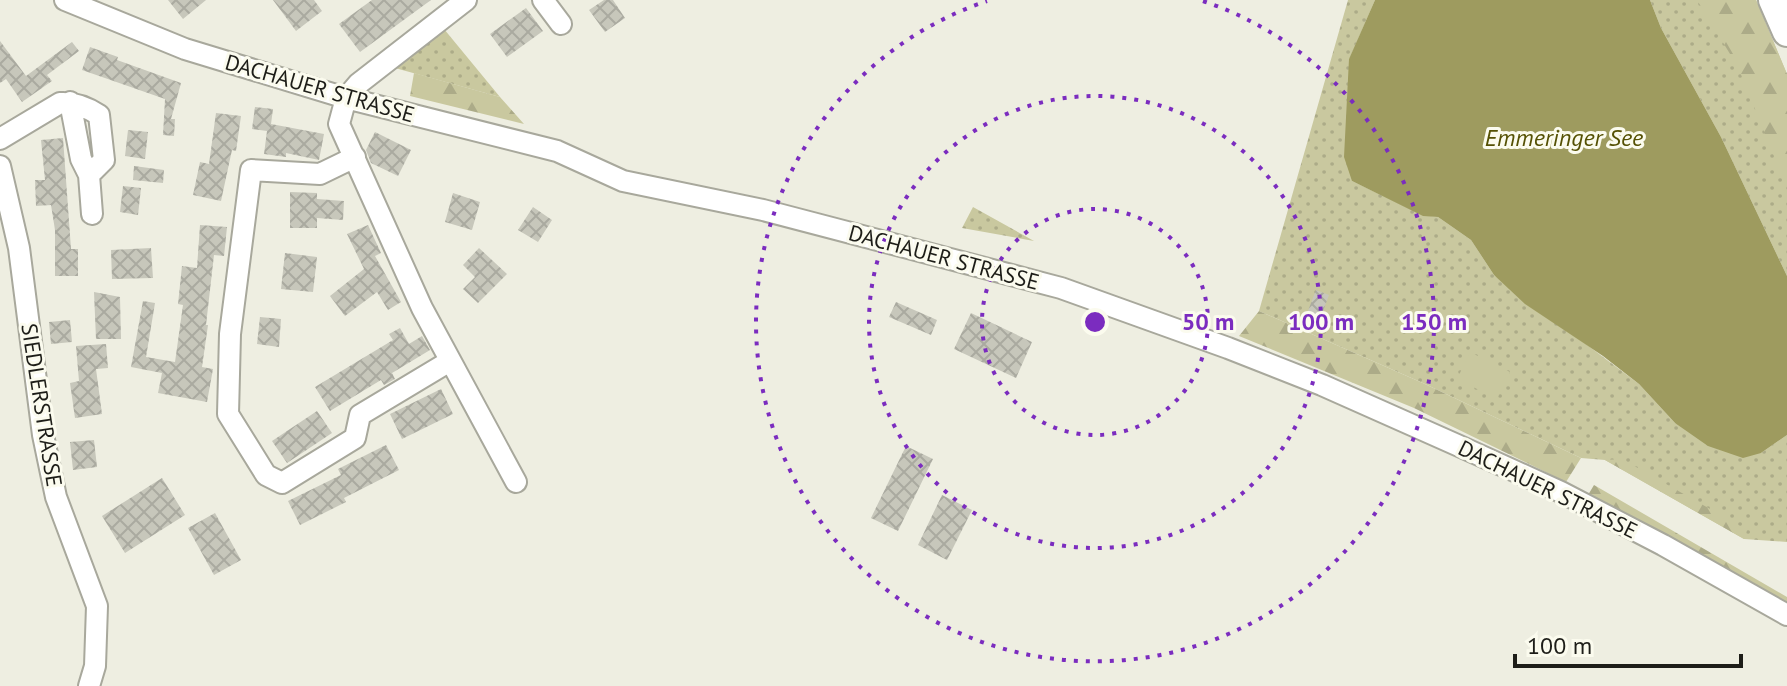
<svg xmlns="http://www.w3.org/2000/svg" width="1787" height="686" viewBox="0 0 1787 686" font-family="'PT Sans',sans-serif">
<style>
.grass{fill:url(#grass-dots)}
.forest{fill:url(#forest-firs)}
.garden{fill:#c9c89f}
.water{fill:#9e9b5f}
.building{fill:url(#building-cross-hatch)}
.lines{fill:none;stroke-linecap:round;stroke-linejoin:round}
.minor-casing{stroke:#a8a89c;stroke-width:24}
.highway-casing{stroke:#a8a89c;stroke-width:32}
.minor{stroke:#fff;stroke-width:20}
.highway{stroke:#fff;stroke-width:28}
.ring{fill:none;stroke:#7b2cbf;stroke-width:4;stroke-dasharray:4 8}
.labels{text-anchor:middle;stroke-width:6;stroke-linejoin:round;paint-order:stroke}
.street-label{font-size:22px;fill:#1d1d18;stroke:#fbfbee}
.water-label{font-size:24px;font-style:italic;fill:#555104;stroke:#fbfbee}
.centre{fill:#7b2cbf;stroke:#fbfbee;stroke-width:4}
.ring-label{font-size:24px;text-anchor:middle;font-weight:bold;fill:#7b2cbf;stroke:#fbfbee;stroke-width:6;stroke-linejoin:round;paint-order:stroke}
</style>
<defs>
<pattern id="grass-dots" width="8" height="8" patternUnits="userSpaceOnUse" patternTransform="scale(2)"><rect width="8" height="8" fill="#c9c89f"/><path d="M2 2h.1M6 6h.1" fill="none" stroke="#acab88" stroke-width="1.8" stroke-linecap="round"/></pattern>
<pattern id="forest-firs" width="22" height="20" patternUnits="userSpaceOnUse" patternTransform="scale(2)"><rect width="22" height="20" fill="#c9c89f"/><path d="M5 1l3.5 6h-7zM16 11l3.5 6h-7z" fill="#acab88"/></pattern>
<pattern id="building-cross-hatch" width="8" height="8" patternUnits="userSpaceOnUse" patternTransform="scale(2)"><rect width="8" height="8" fill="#c7c7bb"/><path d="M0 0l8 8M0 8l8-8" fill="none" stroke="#aaaaa0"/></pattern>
</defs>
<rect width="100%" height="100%" fill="#eeeee1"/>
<!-- grass -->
<path class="grass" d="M1348 0H1375L1349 60 1352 181 1423 215 1438 217 1471 240 1494 275 1639 384 1675 423 1761 453 1787 435V542L1744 539 1605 460 1581 458 1425 384 1259 311Z
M1650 0H1756L1787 74V276L1721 137 1661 28Z
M444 29 500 97 395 68Z
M973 207 1034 241 962 228Z"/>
<!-- forest -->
<path class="forest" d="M1697 0H1756L1787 74V188L1738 67Z
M414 73 500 97 524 124 410 96Z
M1259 311 1425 384 1581 458 1566 482 1414 408 1239 336Z
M1622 459 1747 530 1744 539 1605 460Z
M1594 485 1787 597V609L1588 495Z"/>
<!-- garden -->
<path class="garden" d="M1470 352 1510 372 1497 399 1457 379Z"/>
<!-- water -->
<path class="water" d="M1375 0H1650L1661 28 1721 137 1787 276V435L1761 453 1743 458 1708 446 1675 423 1639 384 1603 356 1525 304 1494 275 1471 240 1438 217 1423 216 1352 181 1344 157 1349 59Z"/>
<!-- building -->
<path class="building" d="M168 0H206L183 19Z
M273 0H314L322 11 296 31Z
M372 0H431L360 52 339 24Z
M604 0H613L625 18 605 32 589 10Z
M526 8 543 31 507 57 490 34Z
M0 41 26 76 72 42 79 51 47 75 52 81 22 102 6 79 0 83Z
M90 47 118 57 117 60 181 83 171 119H175L174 136 163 135 165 99 82 70Z
M255 107 273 109 271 124 324 134 319 160 286 153V157L264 154 267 131 252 129Z
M216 113 241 116 236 151 232 150 221 201 193 195 200 162 209 164Z
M128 130 148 132 145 159 125 156Z
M375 132 411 150 398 176 371 163 366 150Z
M63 138 71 249H78V276H55V230L51 205 36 206 35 180H45L41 140Z
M134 166 164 170 163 183 133 180Z
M123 186 141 188 138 215 120 212Z
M290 192 317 193V199L344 201 343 220 317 218V228H290Z
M453 193 480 202 472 230 445 222Z
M533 207 552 220 538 242 518 230Z
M200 225 227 227 224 256 214 255 206 325H208L202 367 213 369 207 402 158 393 162 373 131 367 143 301 155 303 146 357 175 362 183 305 178 304 182 266 197 268Z
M368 225 381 253 375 256 401 302 388 310 377 292 345 316 330 296 364 269 347 234Z
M151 248 153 278 112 279 111 250Z
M479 248 507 274 478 303 463 289 475 277 463 265Z
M285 253 317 257 313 292 281 289Z
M1316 290 1329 295 1319 322 1306 316Z
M94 292 120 297 121 339H96Z
M896 302 937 320 931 335 889 317Z
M971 313 1032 342 1016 378 954 349Z
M260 317 281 319 279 347 257 344Z
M70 320 72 342 51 344 49 322Z
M400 328 409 344 422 336 430 350 392 373 395 379 384 385 381 380 330 411 315 387 393 340 389 334Z
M106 344 108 368 96 369 102 414 75 418 70 383 79 381 76 346Z
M441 389 453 414 402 439 390 414Z
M317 411 332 433 287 463 272 441Z
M94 440 97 467 73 470 70 442Z
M386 445 399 470 344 498 346 502 300 525 288 501 341 475 338 469Z
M906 446 933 459 898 531 871 518Z
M162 478 185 515 125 553 102 516Z
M942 495 972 510 947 560 918 545Z
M215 513 241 560 214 575 188 528Z"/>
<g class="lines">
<!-- minor casing -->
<g class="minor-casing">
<path id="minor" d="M65 0 185 49 346 98 557 151 623 181 763 210 1061 288 1228 348 1322 385 1457 445 1561 492 1663 545 1787 615
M466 0 358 84 346 98 339 124 422 308 516 482
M543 0 561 24
M70 102 81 159 89 175 92 214
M0 139 60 103C75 102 87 107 99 115L104 160 89 175
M355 157 320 174 251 170 230 334 228 414 266 475 282 483 355 438 360 415 450 361
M0 166 19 248 43 435 56 497 97 606 95 666 89 686"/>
</g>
<!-- highway casing -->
<g class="highway-casing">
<path id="highway" d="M1773 0 1787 32"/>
</g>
<!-- minor -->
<use href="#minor" class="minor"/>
<!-- highway -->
<use href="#highway" class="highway"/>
</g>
<!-- distance rings -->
<g class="ring">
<circle cx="1095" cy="322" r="113"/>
<circle cx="1095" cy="322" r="226"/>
<path d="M1203 1A339 339 0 1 1 987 1"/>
</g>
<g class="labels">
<!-- street labels -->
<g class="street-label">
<text transform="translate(320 88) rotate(16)" y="8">DACHAUER STRASSE</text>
<text transform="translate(944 257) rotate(15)" y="8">DACHAUER STRASSE</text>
<text transform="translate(42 405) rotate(81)" y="8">SIEDLERSTRASSE</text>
<text transform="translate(1548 489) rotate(26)" y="8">DACHAUER STRASSE</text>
</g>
<!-- water labels -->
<g class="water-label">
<text x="1564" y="146">Emmeringer See</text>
</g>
</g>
<circle cx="1095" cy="322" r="12" class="centre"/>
<g class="ring-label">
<text x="1208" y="330">50 m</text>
<text x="1321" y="330">100 m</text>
<text x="1434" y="330">150 m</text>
</g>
<!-- scale -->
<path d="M1515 654v12h226v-12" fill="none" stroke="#1d1d18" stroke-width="4"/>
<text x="1527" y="654" font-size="24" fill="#1d1d18" stroke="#fbfbee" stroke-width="6" paint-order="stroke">100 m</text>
</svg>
